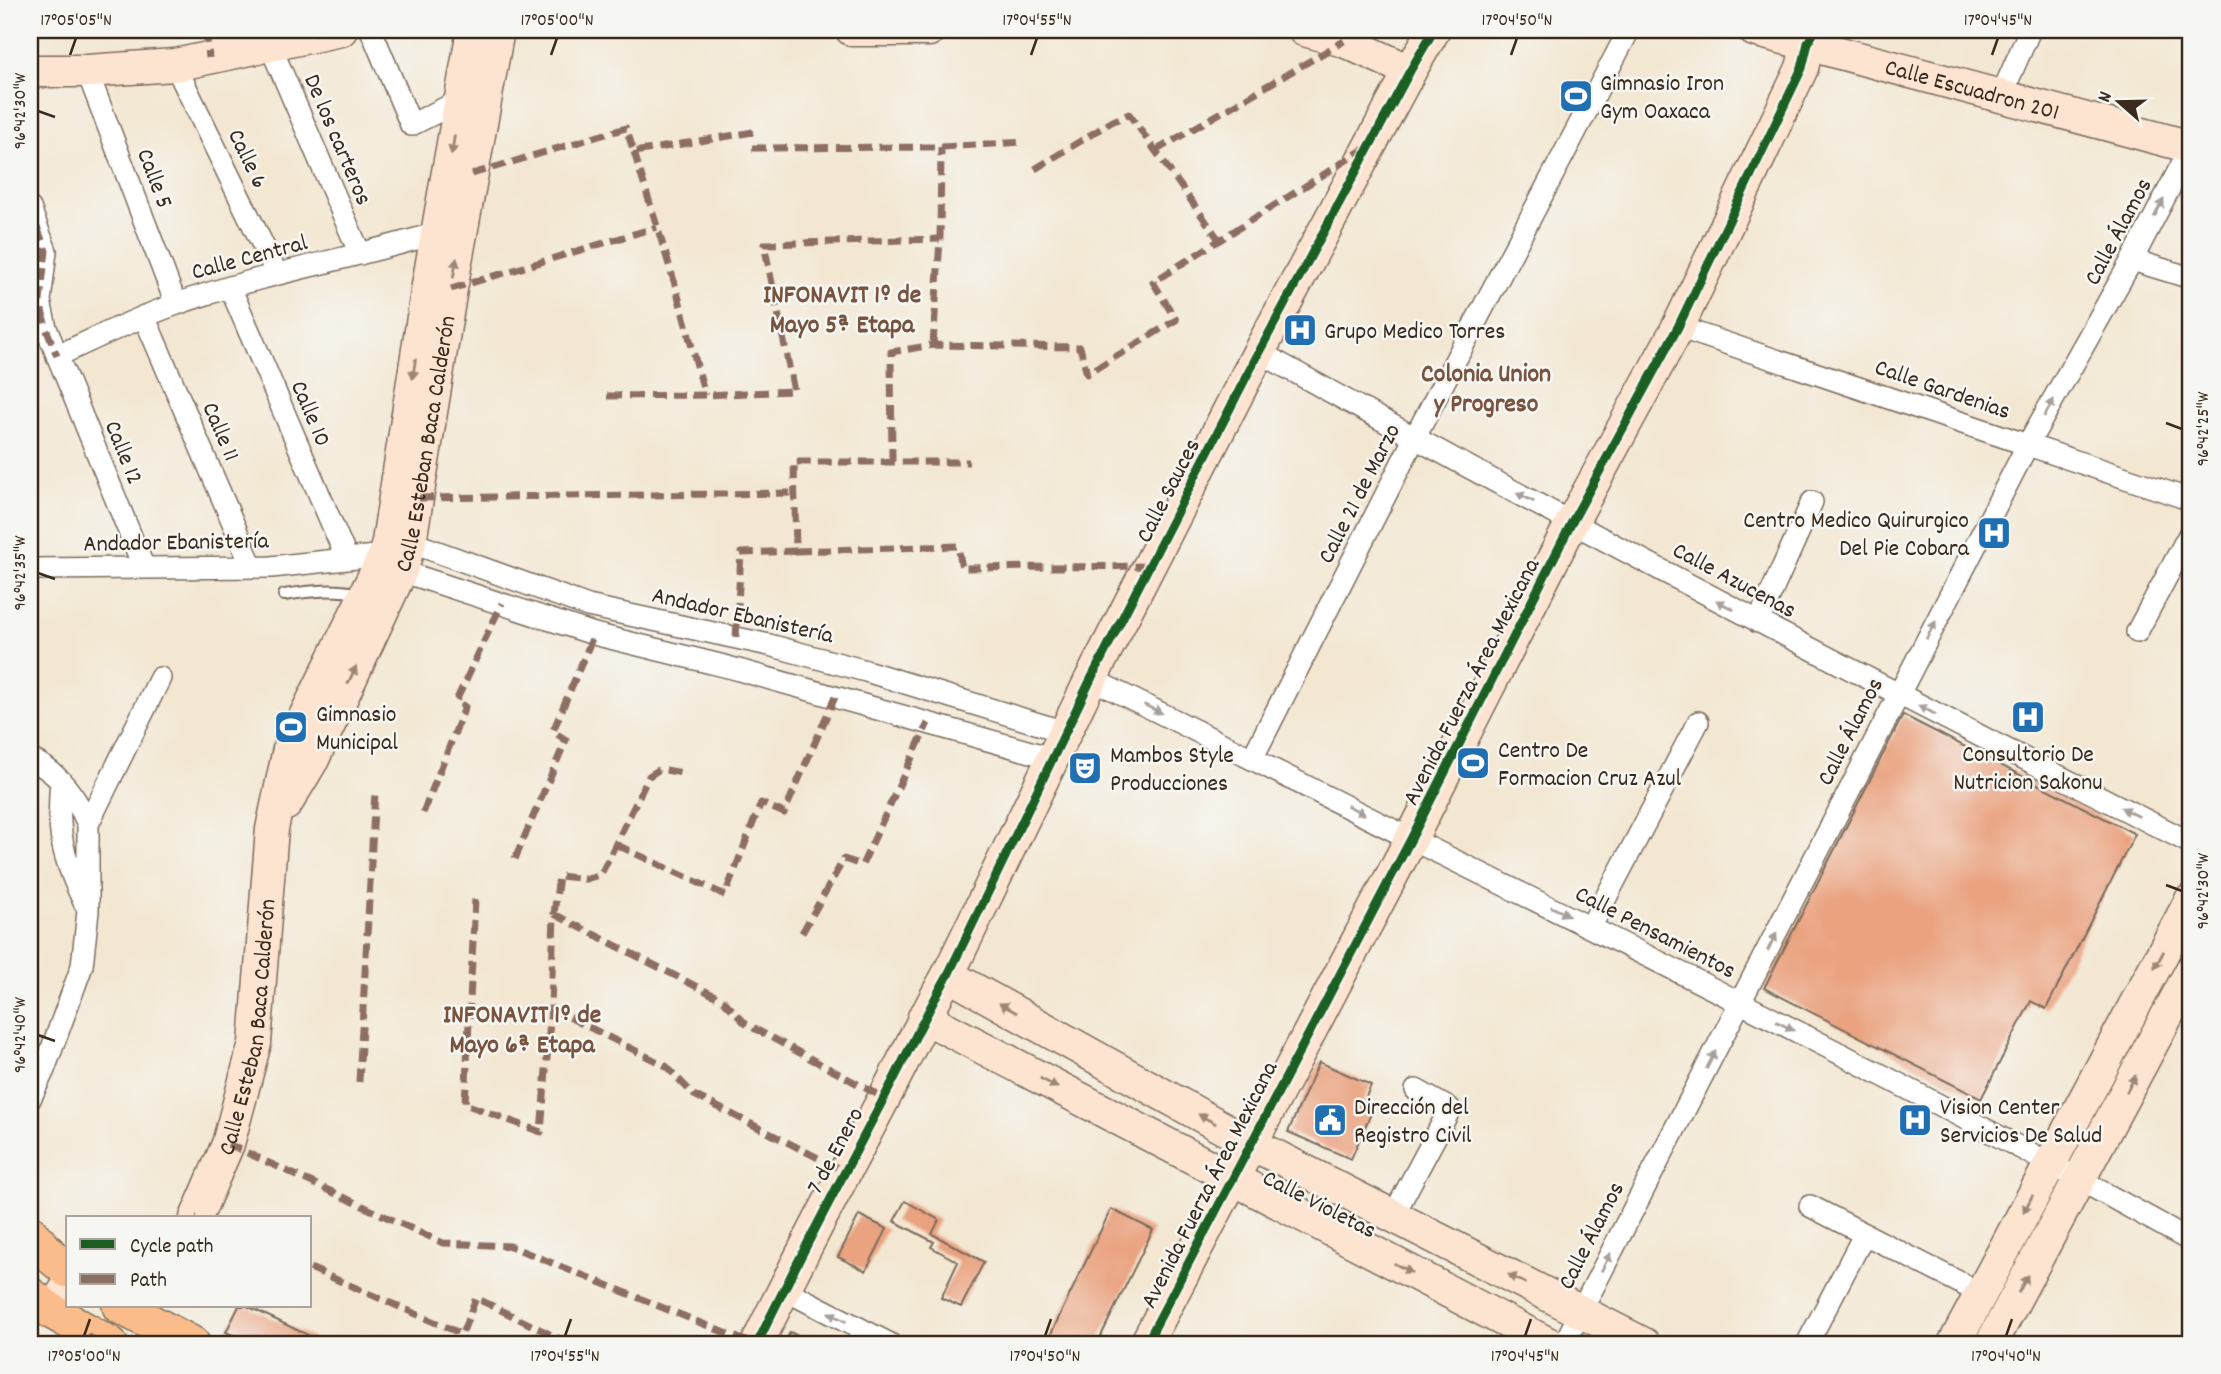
<svg xmlns="http://www.w3.org/2000/svg" width="2221" height="1374" viewBox="0 0 2221 1374" font-family="Dekko,sans-serif">
<style>
.building{fill:#eaa27f}
.lines{fill:none;stroke-linecap:round;stroke-linejoin:round}
.lane-casing{stroke:#7b6c5d;stroke-width:14}
.street-casing{stroke:#7b6c5d;stroke-width:24}
.secondary-casing{stroke:#7b6c5d;stroke-width:35}
.primary-casing{stroke:#7b6c5d;stroke-width:38}
.lane{stroke:#fff;stroke-width:10}
.street{stroke:#fff;stroke-width:21}
.secondary{stroke:#fde4d0;stroke-width:32}
.primary{stroke:#f9bc8a;stroke-width:35}
.quiet{stroke:#8d6e63;stroke-width:7;stroke-dasharray:14 7;stroke-linecap:butt}
.cycleway-casing{stroke:#f6f6f2;stroke-width:13}
.cycleway{stroke:#1b5e20;stroke-width:9}
.oneway{fill:#9c8777}
.oneway2{fill:#a79f9a}
.ticks{fill:none;stroke:#3b2a1e;stroke-width:2.5}
.labels{text-anchor:middle;stroke-width:5;stroke-linejoin:round;paint-order:stroke}
.poi-label{font-size:24px;fill:#3b2a1e;stroke:#f6f6f2;text-anchor:start}
.street-label{font-size:24px;fill:#3b2a1e;stroke:#f6f6f2}
.neighbourhood-label{font-size:26px;font-weight:bold;fill:#785440;stroke:#f6f6f2}
.neatline{fill:none;stroke:#3b2a1e;stroke-width:2.5}
.ticks-label{font-size:18px;text-anchor:middle;fill:#3b2a1e}
</style>
<rect width="100%" height="100%" fill="#f6f6f2"/>
<filter id="ink" filterUnits="userSpaceOnUse"><feTurbulence type="fractalNoise" baseFrequency=".0143" numOctaves="2"/><feDisplacementMap in="SourceGraphic" scale="14" xChannelSelector="R" yChannelSelector="G"/><feConvolveMatrix kernelMatrix="1 2 1 2 8 2 1 2 1" color-interpolation-filters="sRGB"/></filter>
<filter id="wash" filterUnits="userSpaceOnUse"><feTurbulence type="fractalNoise" baseFrequency=".00686" numOctaves="4" result="noise"/><feDisplacementMap in="SourceGraphic" scale="28" xChannelSelector="R" yChannelSelector="G"/><feGaussianBlur stdDeviation="1.57" result="paint"/><feColorMatrix in="noise" values="0 0 0 0 0 0 0 0 0 0 0 0 0 0 0 0 0 1.4 0 .05"/><feComposite in="paint" operator="in"/></filter>
<g filter="url(#wash)">
<rect width="100%" height="100%" fill="#f3e7d2"/>
<g id="blocks">
<!-- building -->
<path class="building" d="M1903 715 2135 834 2046 1009 2031 1001 1981 1099 1764 988Z
M1319 1062 1371 1085 1363 1104 1373 1109 1351 1159 1288 1132Z
M905 1201 939 1220 932 1234 984 1262 961 1307 941 1298 958 1262 931 1247 934 1242 894 1221Z
M1111 1209 1153 1230 1097 1344H1046Z
M859 1215 887 1229 866 1271 838 1257Z
M239 1306H247L314 1338 311 1344H252L226 1332Z
M790 1332 813 1344H784Z"/>
</g>
</g>
<g filter="url(#ink)">
<use href="#blocks" fill-opacity="0" stroke="#7b6c5d" stroke-width="2"/>
<g class="lines">
<!-- lane casing -->
<g class="lane-casing">
<path id="lane" d="M284 595C311 591 334 588 360 594"/>
</g>
<!-- street casing -->
<g class="street-casing">
<path id="street" d="M371 30 411 125 461 100
M270 45 360 254
M175 65 277 274
M87 71 176 304
M2001 96 2030 30
M30 208 46 251 40 301 46 328 144 568
M2132 260 2191 278
M230 287 347 559
M144 316 252 567
M1678 327 2191 500
M1259 352C1566 523 1877 685 2191 843
M57 356C96 338 134 319 174 305 263 273 357 258 447 230
M410 542 588 606 769 645 866 671 1065 732
M30 569 271 567 394 554
M401 571 594 634 728 667 1052 758
M1758 622 1812 502
M2137 632 2191 531
M1091 679C1199 731 1306 787 1413 840 1675 969 1937 1099 2191 1241
M1253 757 1414 439 1629 30
M30 759C59 772 76 797 88 824
M61 781C56 832 63 859 85 904
M1591 926 1698 722
M30 1099 44 1070 82 966 88 911V824L160 678
M1810 1206 1982 1294
M1393 1216 1450 1109 1416 1090
M783 1289 890 1344
M1564 1344 2028 444 2132 260 2191 147
M1807 1344 1864 1235"/>
</g>
<!-- secondary casing -->
<g class="secondary-casing">
<g id="secondary">
<path d="M852 30H929"/>
<path d="M1304 30 1344 41 1410 71"/>
<path id="s1" d="M1754 30 2191 147"/>
<path d="M30 71H87L175 65 341 30"/>
<path id="s2" d="M286 804 313 759 401 571 410 542 451 289 498 30"/>
<path d="M948 975 1250 1143 1644 1344"/>
<path d="M924 1017 1549 1344"/>
<path id="s3" d="M196 1218 228 1144 255 1043 272 829 289 749 385 554 388 542 428 285 473 30"/>
<path d="M51 1311 68 1286"/>
<path d="M757 1344C797 1261 841 1180 884 1098 906 1057 925 1015 948 975L1091 679 1259 352 1410 71 1434 30"/>
<path d="M1146 1344 1411 839 1572 522 1678 327 1802 68 1808 43 1815 30"/>
<path d="M1954 1344 2191 900"/>
<path d="M1991 1344 2191 971"/>
</g>
</g>
<!-- primary casing -->
<g class="primary-casing">
<path id="primary" d="M30 1233 53 1258 68 1270
M30 1295 51 1311 110 1344
M120 1306 192 1344"/>
</g>
<!-- lane -->
<use href="#lane" class="lane"/>
<!-- street -->
<use href="#street" class="street"/>
<!-- secondary -->
<use href="#secondary" class="secondary"/>
<!-- primary -->
<use href="#primary" class="primary"/>
<!-- quiet -->
<path class="quiet" d="M206 30 209 58
M318 30 319 35
M870 31V30
M752 148 941 147 1024 142
M1155 151 1344 41
M634 152 674 281 705 395
M1035 169 1113 121 1129 114 1220 241
M472 174 626 128 634 152 753 132
M30 208 46 251 40 301 46 328 57 356
M451 289 657 227
M933 345 940 239 941 147
M607 396 705 395 794 391 764 244 940 239
M892 461 891 352 933 345 1080 347 1087 374 1176 320 1153 282 1364 149
M419 498 794 493
M796 551 958 546 962 568 1150 566
M736 637 741 553 796 551 794 462H969
M423 813 465 707 456 701 502 603
M617 845 725 895 761 803 784 813 835 697
M515 859 566 740 553 731 594 634
M475 899 465 1104 541 1132 551 1008 554 914 559 876 586 879 601 874 649 776 660 769 682 773
M554 914 723 1000 746 1024 884 1098
M802 933 844 859 862 865 928 723
M551 1008 666 1066 694 1095 844 1171
M359 1082 375 791
M228 1144 443 1243 510 1246 753 1344
M196 1218H197
M310 1268 462 1334 476 1298 570 1344
M87 1344 92 1335"/>
<!-- cycleway casing -->
<g class="cycleway-casing">
<path id="cycleway" d="M757 1344C797 1261 841 1180 884 1098 906 1057 925 1015 948 975L1091 679 1259 352 1410 71 1434 30
M1146 1344 1411 839 1572 522 1678 327 1802 68 1808 43 1815 30"/>
</g>
<!-- cycleway -->
<use href="#cycleway" class="cycleway"/>
</g>
<!-- one-way arrows -->
<defs><path id="oneway-solid" d="M-6-.8H1V-3.2L6.5 0L1 3.2V.8H-6Z" transform="scale(1.75)"/></defs>
<g class="oneway">
<use href="#oneway-solid" transform="translate(453 145) rotate(99)"/>
<use href="#oneway-solid" transform="translate(455 268) rotate(-80)"/>
<use href="#oneway-solid" transform="translate(414 369) rotate(99)"/>
<use href="#oneway-solid" transform="translate(352 675) rotate(-65)"/>
<use href="#oneway-solid" transform="translate(2159 960) rotate(118)"/>
<use href="#oneway-solid" transform="translate(1008 1008) rotate(-151)"/>
<use href="#oneway-solid" transform="translate(1049 1083) rotate(28)"/>
<use href="#oneway-solid" transform="translate(2131 1084) rotate(-62)"/>
<use href="#oneway-solid" transform="translate(1207 1119) rotate(-151)"/>
<use href="#oneway-solid" transform="translate(2028 1204) rotate(117)"/>
<use href="#oneway-solid" transform="translate(1403 1268) rotate(27)"/>
<use href="#oneway-solid" transform="translate(1517 1279) rotate(-153)"/>
<use href="#oneway-solid" transform="translate(2023 1284) rotate(-62)"/>
</g>
<g class="oneway2">
<use href="#oneway-solid" transform="translate(2159 208) rotate(-62)"/>
<use href="#oneway-solid" transform="translate(2049 408) rotate(-61)"/>
<use href="#oneway-solid" transform="translate(1525 497) rotate(-152)"/>
<use href="#oneway-solid" transform="translate(1725 605) rotate(-152)"/>
<use href="#oneway-solid" transform="translate(1931 630) rotate(-62)"/>
<use href="#oneway-solid" transform="translate(1153 709) rotate(26)"/>
<use href="#oneway-solid" transform="translate(1927 710) rotate(-153)"/>
<use href="#oneway-solid" transform="translate(1356 810) rotate(27)"/>
<use href="#oneway-solid" transform="translate(2130 812) rotate(-153)"/>
<use href="#oneway-solid" transform="translate(1560 911) rotate(26)"/>
<use href="#oneway-solid" transform="translate(1772 942) rotate(-63)"/>
<use href="#oneway-solid" transform="translate(1785 1026) rotate(27)"/>
<use href="#oneway-solid" transform="translate(1711 1060) rotate(-63)"/>
<use href="#oneway-solid" transform="translate(1606 1262) rotate(-63)"/>
<use href="#oneway-solid" transform="translate(837 1317) rotate(-153)"/>
</g>
</g>
<!-- ticks -->
<path class="ticks" d="M70 55 76 38M551 55 557 38M1031 55 1037 38M1511 55 1517 38M1992 55 1998 38M38 111 55 117M2166 423 2182 429M38 573 55 579M2166 885 2182 891M38 1035 55 1041M84 1336 90 1319M565 1336 571 1319M1045 1336 1051 1319M1525 1336 1531 1319M2006 1336 2012 1319"/>
<!-- icons -->
<defs>
<g id="stadium-square" transform="scale(1.75)"><rect x="-9" y="-9" width="18" height="18" rx="4" fill="#1f6fb2" stroke="#f6f6f2"/><path d="M0-5a6.5 5 0 1 0 0 10a6.5 5 0 1 0 0-10ZM-3.5-1.8h7v3.6h-7Z" fill="#fff"/></g>
<g id="hospital-square" transform="scale(1.75)"><rect x="-9" y="-9" width="18" height="18" rx="4" fill="#1f6fb2" stroke="#f6f6f2"/><path d="M-5-5h3v3.5h4V-5h3V5h-3V1.5h-4V5h-3Z" fill="#fff"/></g>
<g id="theatre-square" transform="scale(1.75)"><rect x="-9" y="-9" width="18" height="18" rx="4" fill="#1f6fb2" stroke="#f6f6f2"/><path d="M-5-5.5Q0-4 5-5.5V0Q5 5 0 6Q-5 5-5 0ZM-3.3-2.5H-1v1.5H-3.3ZM1-2.5H3.3v1.5H1ZM-2.8 1Q0 5.5 2.8 1Z" fill="#fff"/></g>
<g id="civic-square" transform="scale(1.75)"><rect x="-9" y="-9" width="18" height="18" rx="4" fill="#1f6fb2" stroke="#f6f6f2"/><path d="M-.6-6.5H3V-4.5H.6V-3L4-1V1h2V6H-6V1h2V-1L-.6-3ZM-1.2 2.5V6h2.4V2.5Z" fill="#fff"/></g>
</defs>
<g fill-rule="evenodd">
<use href="#stadium-square" x="1576" y="96"/>
<use href="#hospital-square" x="1300" y="330"/>
<use href="#hospital-square" x="1994" y="533"/>
<use href="#hospital-square" x="2028" y="717"/>
<use href="#stadium-square" x="291" y="727"/>
<use href="#stadium-square" x="1473" y="763"/>
<use href="#theatre-square" x="1085" y="768"/>
<use href="#civic-square" x="1330" y="1120"/>
<use href="#hospital-square" x="1915" y="1120"/>
</g>
<g class="labels">
<!-- poi labels -->
<g class="poi-label">
<text x="1600" y="90">Gimnasio Iron<tspan x="1600" dy="28">Gym Oaxaca</tspan></text>
<text x="1324" y="338">Grupo Medico Torres</text>
<text x="1969" y="527" text-anchor="end">Centro Medico Quirurgico<tspan x="1969" dy="28">Del Pie Cobara</tspan></text>
<text x="316" y="721">Gimnasio<tspan x="316" dy="28">Municipal</tspan></text>
<text x="1498" y="757">Centro De<tspan x="1498" dy="28">Formacion Cruz Azul</tspan></text>
<text x="2028" y="761" text-anchor="middle">Consultorio De<tspan x="2028" dy="28">Nutricion Sakonu</tspan></text>
<text x="1110" y="762">Mambos Style<tspan x="1110" dy="28">Producciones</tspan></text>
<text x="1354" y="1114">Dirección del<tspan x="1354" dy="28">Registro Civil</tspan></text>
<text x="1940" y="1114">Vision Center<tspan x="1940" dy="28">Servicios De Salud</tspan></text>
</g>
<!-- street labels -->
<g class="street-label">
<text dy="8" stroke="none"><textPath href="#s1" startOffset="226">Calle Escuadron 201</textPath></text>
<text transform="translate(339 139) rotate(67)" y="8">De los carteros</text>
<text transform="translate(249 158) rotate(64)" y="8">Calle 6</text>
<text transform="translate(156 178) rotate(69)" y="8">Calle 5</text>
<text transform="translate(2117 231) rotate(-62)" y="8">Calle Álamos</text>
<text transform="translate(249 256) rotate(-15)" y="8">Calle Central</text>
<text transform="translate(1943 388) rotate(19)" y="8">Calle Gardenias</text>
<text transform="translate(312 413) rotate(67)" y="8">Calle 10</text>
<text transform="translate(222 431) rotate(67)" y="8">Calle 11</text>
<text dy="8" stroke="none"><textPath href="#s2" startOffset="390">Calle Esteban Baca Calderón</textPath></text>
<text transform="translate(125 452) rotate(68)" y="8">Calle 12</text>
<text transform="translate(1167 490) rotate(-63)" y="8">Calle Sauces</text>
<text transform="translate(1358 493) rotate(-63)" y="8">Calle 21 de Marzo</text>
<text transform="translate(176 541) rotate(-1)" y="8">Andador Ebanistería</text>
<text transform="translate(1735 579) rotate(28)" y="8">Calle Azucenas</text>
<text transform="translate(743 614) rotate(13)" y="8">Andador Ebanistería</text>
<text transform="translate(1470 681) rotate(-63)" y="8">Avenida Fuerza Área Mexicana</text>
<text transform="translate(1849 731) rotate(-63)" y="8">Calle Álamos</text>
<text transform="translate(1656 931) rotate(27)" y="8">Calle Pensamientos</text>
<text dy="8" stroke="none"><textPath href="#s3" startOffset="200">Calle Esteban Baca Calderón</textPath></text>
<text transform="translate(834 1150) rotate(-62)" y="8">7 de Enero</text>
<text transform="translate(1208 1184) rotate(-63)" y="8">Avenida Fuerza Área Mexicana</text>
<text transform="translate(1320 1203) rotate(27)" y="8">Calle Violetas</text>
<text transform="translate(1590 1235) rotate(-63)" y="8">Calle Álamos</text>
</g>
<!-- neighbourhood labels -->
<g class="neighbourhood-label">
<text x="842" y="302">INFONAVIT 1º de<tspan x="842" dy="30">Mayo 5ª Etapa</tspan></text>
<text x="1486" y="381">Colonia Union<tspan x="1486" dy="30">y Progreso</tspan></text>
<text x="522" y="1022">INFONAVIT 1º de<tspan x="522" dy="30">Mayo 6ª Etapa</tspan></text>
</g>
</g>
<!-- margin -->
<rect width="2221" height="1374" fill="none" stroke="#f6f6f2" stroke-width="77"/>
<!-- legend -->
<rect x="66" y="1216" width="245" height="91" fill="#f6f6f2" stroke="#aba49d" stroke-width="2"/>
<rect x="80" y="1239" width="35" height="10" fill="#1b5e20" stroke="#aba49d" stroke-width="2"/>
<text x="130" y="1252" font-size="21" fill="#3b2a1e">Cycle path</text>
<rect x="80" y="1274" width="35" height="10" fill="#8d6e63" stroke="#aba49d" stroke-width="2"/>
<text x="130" y="1286" font-size="21" fill="#3b2a1e">Path</text>
<!-- north arrow -->
<g transform="translate(2119 102) rotate(290)" stroke="#f6f6f2" stroke-width="5" paint-order="stroke">
<path d="M0-5L12 26L0 18L-12 26Z" fill="#3b2a1e"/>
<text y="-10" font-size="19" font-weight="bold" text-anchor="middle" fill="#3b2a1e">N</text>
</g>
<rect x="38" y="38" width="2144" height="1298" class="neatline"/>
<g class="ticks-label">
<text x="76" y="25">17°05'05"N</text>
<text x="557" y="25">17°05'00"N</text>
<text x="1037" y="25">17°04'55"N</text>
<text x="1517" y="25">17°04'50"N</text>
<text x="1998" y="25">17°04'45"N</text>
<text transform="translate(19 111) rotate(-90)" y="6">96°42'30"W</text>
<text transform="translate(2202 429) rotate(-90)" y="6">96°42'25"W</text>
<text transform="translate(19 573) rotate(-90)" y="6">96°42'35"W</text>
<text transform="translate(2202 891) rotate(-90)" y="6">96°42'30"W</text>
<text transform="translate(19 1035) rotate(-90)" y="6">96°42'40"W</text>
<text x="84" y="1361">17°05'00"N</text>
<text x="565" y="1361">17°04'55"N</text>
<text x="1045" y="1361">17°04'50"N</text>
<text x="1525" y="1361">17°04'45"N</text>
<text x="2006" y="1361">17°04'40"N</text>
</g>
</svg>
